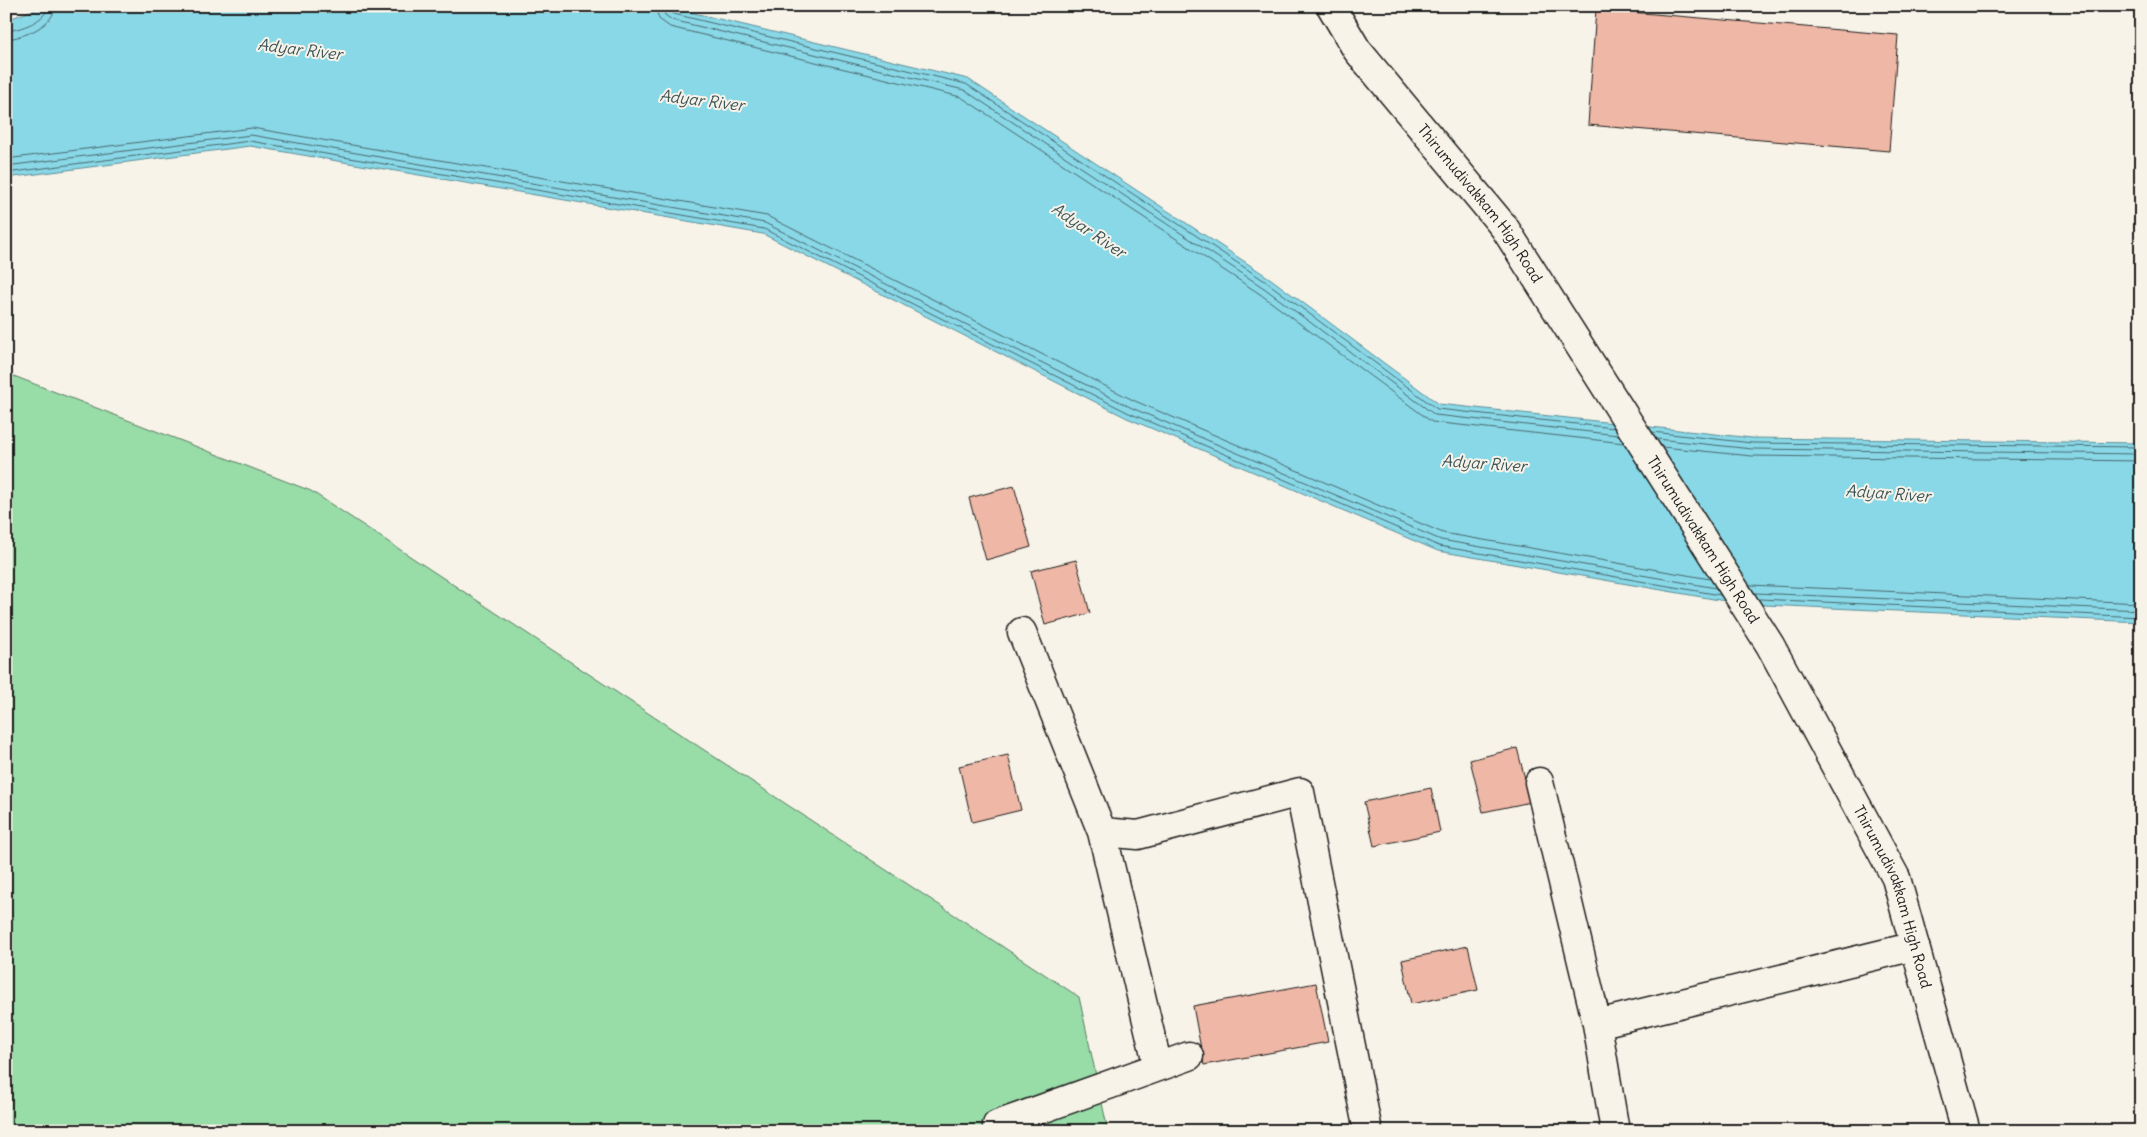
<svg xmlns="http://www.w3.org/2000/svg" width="2147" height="1137" viewBox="0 0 2147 1137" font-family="Delius,sans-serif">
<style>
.green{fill:#98dca8;stroke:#5a7c62}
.water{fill:#89d8e7;stroke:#5d8d96}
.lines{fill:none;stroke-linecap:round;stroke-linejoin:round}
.shore{stroke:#48676d;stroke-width:1}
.building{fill:#efb7a5;stroke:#1c1c1c}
.street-casing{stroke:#1c1c1c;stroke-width:31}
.secondary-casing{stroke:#1c1c1c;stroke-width:31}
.street{stroke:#f7f3e8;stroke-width:28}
.secondary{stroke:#f7f3e8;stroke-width:28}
.labels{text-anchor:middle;stroke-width:4;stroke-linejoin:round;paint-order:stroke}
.street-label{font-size:15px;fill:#1c1c1c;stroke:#f7f3e8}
.water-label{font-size:16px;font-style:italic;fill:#3d5459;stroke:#f7f3e8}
</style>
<rect width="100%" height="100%" fill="#f7f3e8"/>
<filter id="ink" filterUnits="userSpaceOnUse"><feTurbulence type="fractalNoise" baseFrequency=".02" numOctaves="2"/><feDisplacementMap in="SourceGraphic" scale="10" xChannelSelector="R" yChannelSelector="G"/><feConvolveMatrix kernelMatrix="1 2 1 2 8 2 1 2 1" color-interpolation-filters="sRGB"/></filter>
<g filter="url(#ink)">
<!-- green -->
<path class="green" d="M6 373 311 491 1079 997 1108 1131H6Z"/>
<!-- water -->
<path class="water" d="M80 6H665L968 79 1271 279 1439 404 1752 438 2141 443V622L1742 604 1438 551 1127 418 763 234 250 146 6 178V20L39 8Z"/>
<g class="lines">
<!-- shore -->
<path class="shore" d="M655 6 659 19 670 27 961 97 1260 294 1432 422 1624 443
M663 6 665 15 672 20 964 90 1264 288 1435 415 1618 435
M669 6 670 11 674 14 966 84 1268 283 1437 409 1614 428
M6 31C19 30 47 21 48 6
M6 39C23 38 55 25 55 6
M6 159 252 128 767 216 1135 401 1443 533 1710 579
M6 166 251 135 765 223 1132 408 1441 540 1716 588
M6 173 250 141 764 229 1129 413 1439 546 1720 595
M1652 432 1752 443 2141 447
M1657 439 1752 449 2141 454
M1662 447 1752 456 2141 461
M1750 585 2141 603
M1755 593 2141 610
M1759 599 2141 617"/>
</g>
<!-- building -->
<path class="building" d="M1596 9 1898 35 1889 151 1588 125Z
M1014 486 1031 547 986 560 969 498Z
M1076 560 1090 613 1045 625 1031 571Z
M1517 748 1531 802 1483 812 1470 760Z
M1008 755 1021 810 972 822 959 766Z
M1431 788 1440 832 1374 846 1364 802Z
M1468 946 1478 990 1411 1004 1402 960Z
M1316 983 1328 1042 1204 1065 1193 1006Z"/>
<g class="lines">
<!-- street casing -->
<g class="street-casing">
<path id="street" d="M1022 632 1102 832 1138 835 1300 792 1368 1131
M1539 782 1597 1024 1615 1131
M1102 832 1158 1067
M1597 1024 1915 946
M997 1125 1189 1056"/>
</g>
<!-- secondary casing -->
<g class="secondary-casing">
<g id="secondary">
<path id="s1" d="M1331 6 1357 50 1504 227 1770 645 1896 878 1966 1131"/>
</g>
</g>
<!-- street -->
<use href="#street" class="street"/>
<!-- secondary -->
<use href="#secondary" class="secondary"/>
</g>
</g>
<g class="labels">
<!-- street labels -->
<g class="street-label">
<text dy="5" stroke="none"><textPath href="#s1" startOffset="248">Thirumudivakkam High Road</textPath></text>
<text dy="5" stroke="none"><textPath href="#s1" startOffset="652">Thirumudivakkam High Road</textPath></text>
<text dy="5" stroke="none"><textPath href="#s1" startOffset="1058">Thirumudivakkam High Road</textPath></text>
</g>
<!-- water labels -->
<g class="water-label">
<text transform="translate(300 49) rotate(7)" y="6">Adyar River</text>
<text transform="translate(702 100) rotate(7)" y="6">Adyar River</text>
<text transform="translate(1089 230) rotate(34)" y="6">Adyar River</text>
<text transform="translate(1484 463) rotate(4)" y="6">Adyar River</text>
<text transform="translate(1888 493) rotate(4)" y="6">Adyar River</text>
</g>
</g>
<!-- margin -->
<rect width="2147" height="1137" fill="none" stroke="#f7f3e8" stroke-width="25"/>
<rect x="12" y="12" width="2122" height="1112" fill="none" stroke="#1c1c1c" stroke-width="2" filter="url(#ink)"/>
</svg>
